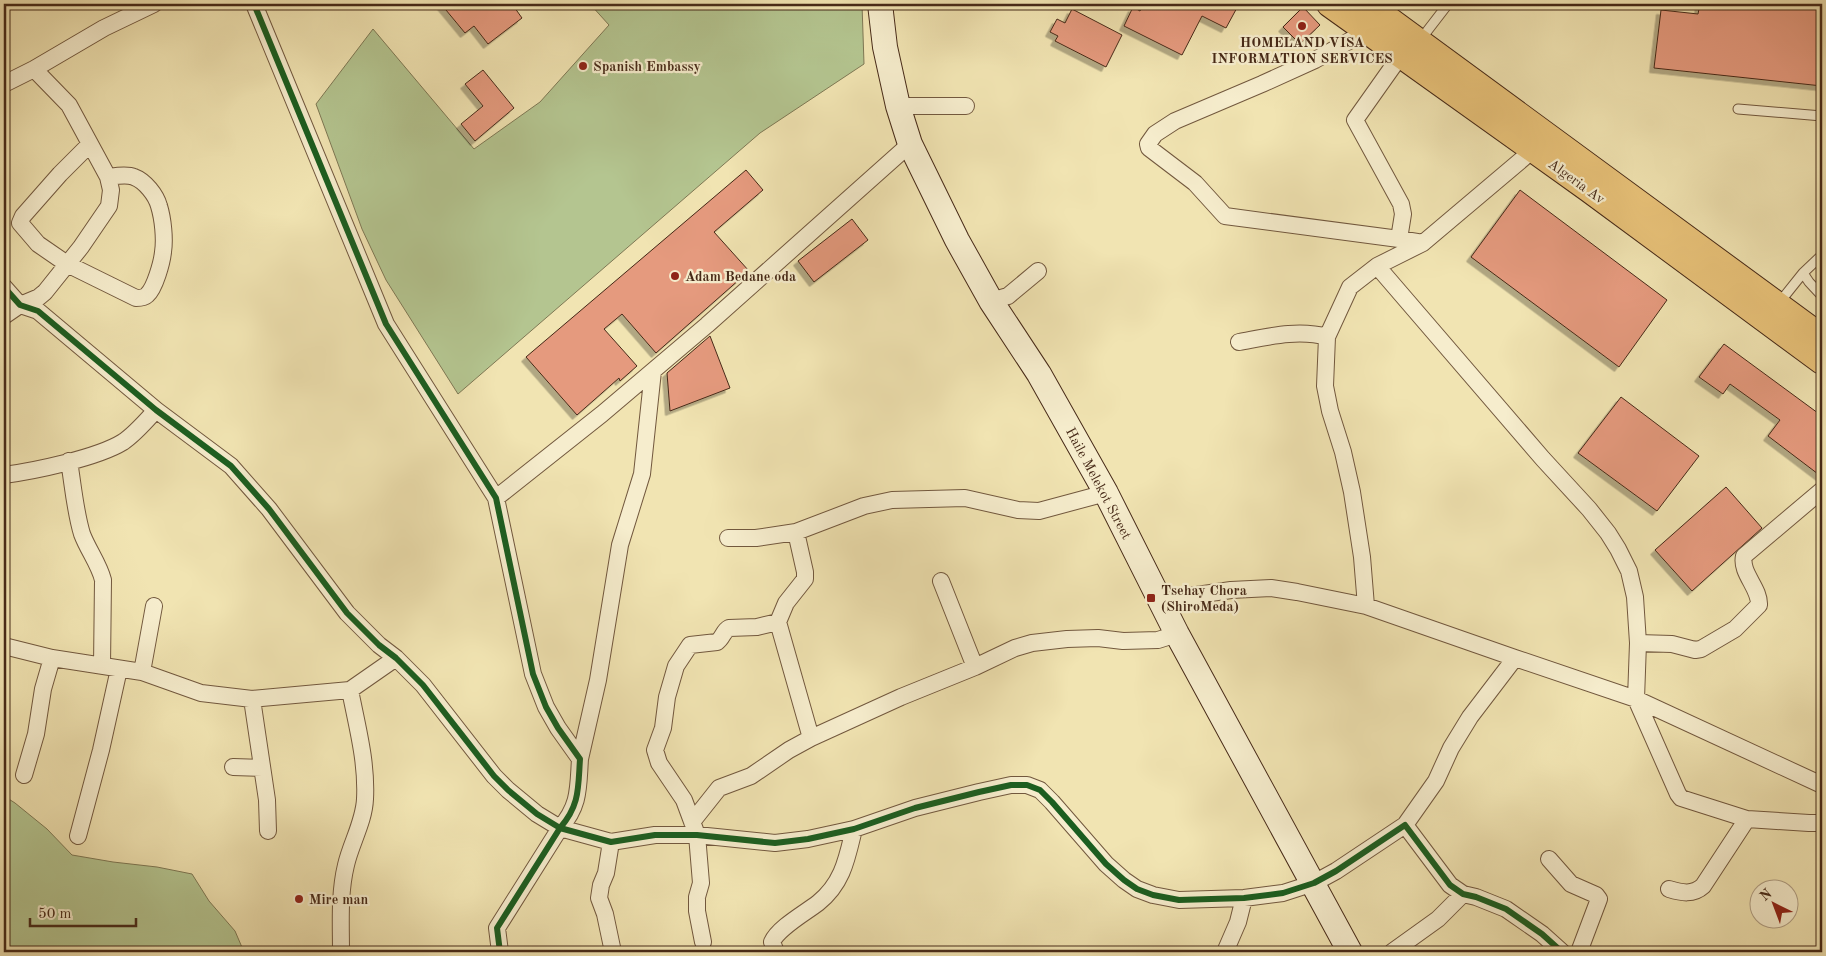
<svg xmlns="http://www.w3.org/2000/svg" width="1826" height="956" viewBox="0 0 1826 956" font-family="'Old Standard TT',serif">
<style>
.green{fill:#b4c590;stroke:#7e7854}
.building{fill:#e59a7e;stroke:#472a18;filter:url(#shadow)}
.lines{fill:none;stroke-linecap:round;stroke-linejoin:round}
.service-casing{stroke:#72583e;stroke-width:11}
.minor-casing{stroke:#72583e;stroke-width:18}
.secondary-casing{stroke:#472a18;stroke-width:26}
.primary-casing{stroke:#472a18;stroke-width:28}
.service{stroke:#f6edcd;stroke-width:9}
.minor{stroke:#f6edcd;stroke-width:16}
.secondary{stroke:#f6edcd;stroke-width:24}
.primary{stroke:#e8c279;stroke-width:26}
.cycleway-casing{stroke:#f6edcd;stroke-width:9}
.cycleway{stroke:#1b5e20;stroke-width:6}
.poi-dot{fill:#8f2418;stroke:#f6edcd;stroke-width:2}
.labels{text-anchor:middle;stroke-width:4.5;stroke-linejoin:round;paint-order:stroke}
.poi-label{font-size:14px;font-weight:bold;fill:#472a18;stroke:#f6edcd;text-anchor:start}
.street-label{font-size:14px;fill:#472a18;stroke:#f6edcd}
</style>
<defs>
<filter id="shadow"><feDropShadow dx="-4.5" dy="4.5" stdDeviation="0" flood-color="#0004"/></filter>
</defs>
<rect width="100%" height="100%" fill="#f1e4b2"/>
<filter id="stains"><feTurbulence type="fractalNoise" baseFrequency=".004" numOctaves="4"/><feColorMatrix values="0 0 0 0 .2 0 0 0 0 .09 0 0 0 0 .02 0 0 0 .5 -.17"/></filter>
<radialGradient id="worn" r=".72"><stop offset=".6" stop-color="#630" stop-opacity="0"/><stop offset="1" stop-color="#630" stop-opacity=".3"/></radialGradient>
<!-- green -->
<path class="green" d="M590 4H862L864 64 760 133 458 394 386 280 362 229 316 104 373 29 474 149 540 102 609 25Z
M4 796 15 803 47 829 72 855 113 862 157 867 192 874 209 901 235 931 244 952H4Z"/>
<!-- building -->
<path class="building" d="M441 4H512L522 18 488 44 474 26 465 33Z
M1144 4H1239L1226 28 1202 16 1182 55 1124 26 1133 7 1140 11Z
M1700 4H1822V86L1654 68 1661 10 1698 14Z
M1303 7 1320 25 1300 44 1283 27Z
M1072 9 1122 35 1106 67 1055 41 1058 36 1050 32 1057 19 1065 23Z
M483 70 514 108 475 141 461 124 483 106 465 84Z
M746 170 763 190 714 232 749 271 656 353 622 314 604 329 637 366 620 381 619 378 577 415 526 357Z
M1520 190 1667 300 1619 367 1471 257Z
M852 219 868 240 814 282 798 261Z
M710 336 730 388 670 411 667 373Z
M1724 344 1822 416V477L1768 436 1780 420 1730 384 1723 394 1699 377Z
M1621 397 1699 456 1657 511 1578 453Z
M1726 487 1762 528 1692 591 1655 550Z"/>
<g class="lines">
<!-- service casing -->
<g class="service-casing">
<path id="service" d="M1421 39 1448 4
M1738 109 1822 116
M1803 273 1809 282 1822 296
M1779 303 1803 273 1822 255"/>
</g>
<!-- minor casing -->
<g class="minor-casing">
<path id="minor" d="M254 4 386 324 496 498 533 674 546 707 558 728 580 759C578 788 580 805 560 828L497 928 500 952
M1367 31 1315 60 1262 84 1175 121 1155 134 1148 144 1149 148 1195 183 1225 216 1399 239 1423 243
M4 84 34 69 104 28 154 4
M898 106H966
M90 144 60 174 23 216 20 223 38 244 67 264 136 298C140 298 144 298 147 295 155 288 162 262 163 252 165 239 163 219 159 206 156 195 145 181 134 177 127 174 116 176 108 177
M1399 239 1403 214 1401 204 1355 120 1401 55
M1377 266 1543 459 1589 509 1608 533 1618 549 1629 571 1635 597 1638 643 1636 699 1678 794 1681 798 1747 819 1809 823H1822
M4 287 20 305 38 311 156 410 231 466 269 509 347 613 379 645 396 658 423 685 494 776 508 790 537 814 560 828 611 842 655 835H697L775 843 808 839 854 829 915 808 979 792 1011 785H1027L1040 790 1052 802 1106 864 1124 880 1137 889 1153 895 1179 900 1244 898 1283 893 1314 883 1336 871 1405 825 1450 885 1463 894 1476 897 1506 909 1542 934 1562 952
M991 301 1008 296 1038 271
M4 316 20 305 39 297 45 292 81 247 109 206 111 190 108 177 69 105 34 69
M1239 342C1267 337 1298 329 1327 337
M69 461C73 485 75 511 82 534 88 550 99 564 103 580L102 666
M4 475C34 471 97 458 123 442 135 434 146 421 156 410
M496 498 602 414 707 325 910 144
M728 538H756L796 532
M941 581 975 667
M1162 603 1190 596 1231 590 1271 588 1297 592 1366 606 1515 658 1636 699 1822 785
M1366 606 1362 557 1352 492 1343 452 1330 411 1325 386 1327 337 1350 287 1377 266 1423 243 1533 150
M778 622 786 603 805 579V572L796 532 864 506 892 500 965 498 1018 510 1039 511 1106 493
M1638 643 1672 644 1695 650 1701 649 1735 629 1759 605C1760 588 1740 573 1744 556L1822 490
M4 646 52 658 142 672 201 693 252 699 350 690 396 658
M142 672 154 606
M252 699 267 800 268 831
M580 759 598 680 620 545 642 474 653 371
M233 767 262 768
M24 775 36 734 43 689 52 658
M692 822 719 788 751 776 789 750 811 738
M1405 825 1436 781 1451 748 1470 717 1515 658
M78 836 101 750 119 669
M611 842 606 873 601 885 599 898 605 914 613 952
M1549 859 1571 884 1596 895 1599 899 1579 952
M1669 889C1682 893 1693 895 1703 886L1747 819
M703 942 697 911V897L701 883 697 835 684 800 659 763 655 750 663 728 667 697 676 666 690 645 717 642C723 638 723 631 729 628L757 627 778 622 811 738 901 697 975 667 1015 648 1032 643 1067 639 1098 638 1123 641 1158 640 1177 634
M341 952C341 923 339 894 346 865 351 843 364 822 365 799 367 762 357 726 350 690
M776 952 772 942C778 928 805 913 818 903 843 883 847 858 854 829
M1225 952 1238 922 1244 898
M1392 952 1438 919 1463 894"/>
</g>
<!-- secondary casing -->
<g class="secondary-casing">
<path id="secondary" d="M880 4 885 47 898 106 910 144 957 240 991 301 1039 374 1106 493 1177 634 1350 952"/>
</g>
<!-- primary casing -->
<g class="primary-casing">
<path id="primary" d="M1330 4 1589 189 1822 361
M1367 4 1822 338"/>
</g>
<!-- service -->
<use href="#service" class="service"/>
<!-- minor -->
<use href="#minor" class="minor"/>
<!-- secondary -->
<use href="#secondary" class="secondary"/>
<!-- primary -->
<use href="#primary" class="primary"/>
<!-- cycleway casing -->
<g class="cycleway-casing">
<path id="cycleway" d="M254 4 386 324 496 498 533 674 546 707 558 728 580 759C578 788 580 805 560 828L497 928 500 952
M4 287 20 305 38 311 156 410 231 466 269 509 347 613 379 645 396 658 423 685 494 776 508 790 537 814 560 828 611 842 655 835H697L775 843 808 839 854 829 915 808 979 792 1011 785H1027L1040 790 1052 802 1106 864 1124 880 1137 889 1153 895 1179 900 1244 898 1283 893 1314 883 1336 871 1405 825 1450 885 1463 894 1476 897 1506 909 1542 934 1562 952"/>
</g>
<!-- cycleway -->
<use href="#cycleway" class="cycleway"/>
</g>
<!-- markers -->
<g class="poi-dot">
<circle cx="1302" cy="26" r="5"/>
<circle cx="583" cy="66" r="5"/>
<circle cx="675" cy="276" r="5"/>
<rect x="1146" y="593" width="10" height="10" rx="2.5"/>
<circle cx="299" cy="899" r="5"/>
</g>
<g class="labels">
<!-- poi labels -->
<g class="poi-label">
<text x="1302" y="47" text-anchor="middle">HOMELAND VISA<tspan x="1302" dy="16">INFORMATION SERVICES</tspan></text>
<text x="593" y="71">Spanish Embassy</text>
<text x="685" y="281">Adam Bedane oda</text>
<text x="1161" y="595">Tsehay Chora<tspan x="1161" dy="16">(ShiroMeda)</tspan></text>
<text x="309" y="904">Mire man</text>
</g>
<!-- street labels -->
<g class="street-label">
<text transform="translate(1577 181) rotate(36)" y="5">Algeria Av</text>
<text transform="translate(1099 483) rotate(62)" y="5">Haile Melekot Street</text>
</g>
</g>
<!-- margin -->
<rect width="1826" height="956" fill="none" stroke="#f1e4b2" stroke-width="20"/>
<rect x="5" y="5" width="1816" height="946" fill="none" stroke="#472a18" stroke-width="2.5"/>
<rect x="10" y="10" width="1806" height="936" fill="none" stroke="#472a18"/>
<!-- north arrow -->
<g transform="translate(1774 904) rotate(318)"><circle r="24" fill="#f6edcd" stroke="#b09f85"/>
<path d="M0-4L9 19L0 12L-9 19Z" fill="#8f2418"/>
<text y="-8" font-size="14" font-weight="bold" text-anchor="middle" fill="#472a18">N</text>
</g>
<!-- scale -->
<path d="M30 918v8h106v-8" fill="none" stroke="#472a18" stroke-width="2.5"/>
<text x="38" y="918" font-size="15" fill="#472a18" stroke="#f6edcd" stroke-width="4" paint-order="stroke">50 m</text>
<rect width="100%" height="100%" filter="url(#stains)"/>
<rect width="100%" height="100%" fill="url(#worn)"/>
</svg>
